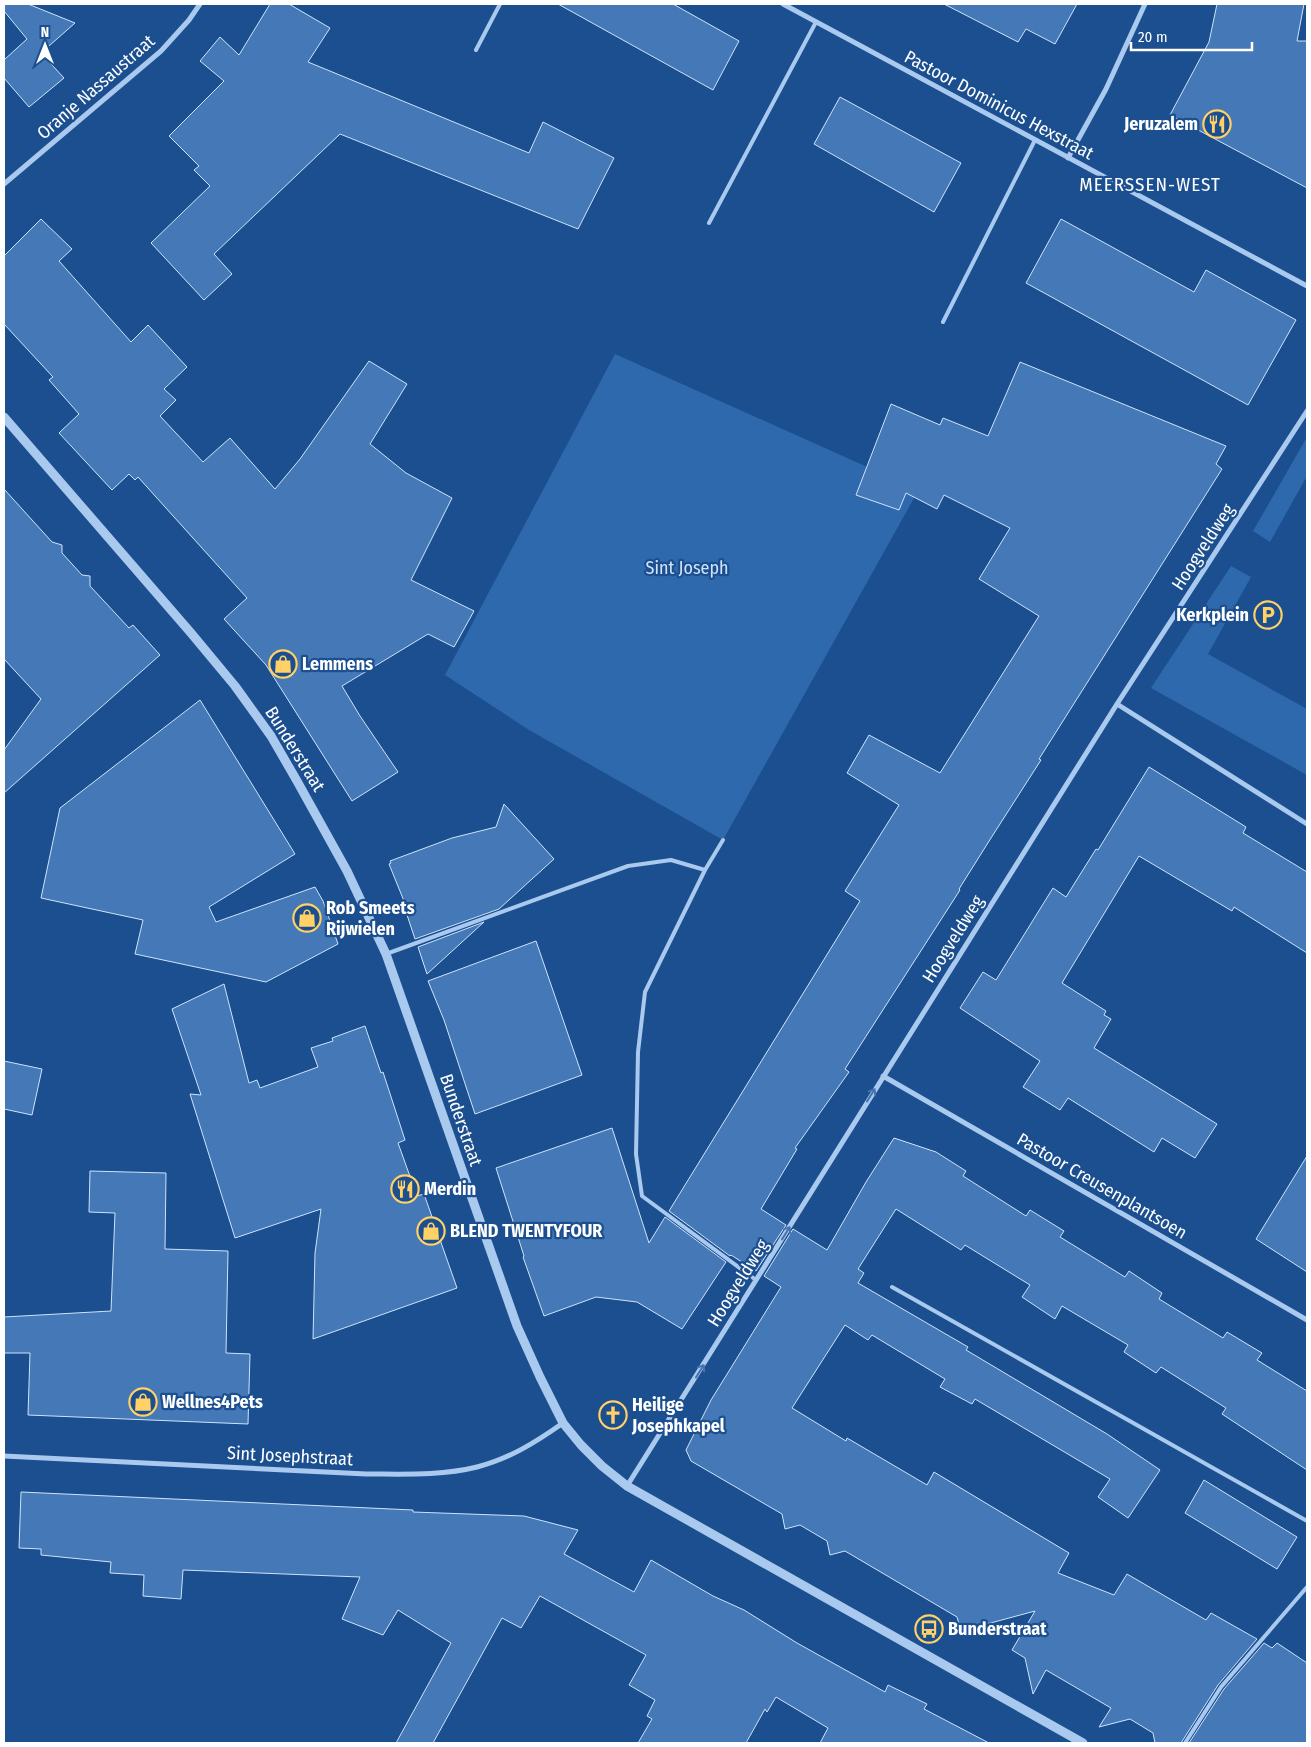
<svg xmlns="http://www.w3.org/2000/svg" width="1311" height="1747" viewBox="0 0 1311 1747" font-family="'Fira Sans Condensed',sans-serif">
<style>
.green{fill:#2e69ad}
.building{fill:#4478b7;stroke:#cfe3fa}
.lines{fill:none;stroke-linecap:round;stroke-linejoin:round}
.service{stroke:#a9c9ee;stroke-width:4}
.minor{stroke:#a9c9ee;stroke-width:5}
.tertiary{stroke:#a9c9ee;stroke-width:9}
.oneway{stroke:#4674ac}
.labels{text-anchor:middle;stroke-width:4.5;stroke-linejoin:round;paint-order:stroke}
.street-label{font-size:18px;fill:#fff;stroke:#1b4f8f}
.poi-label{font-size:18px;font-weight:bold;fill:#fff;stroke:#1b4f8f;text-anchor:start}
.park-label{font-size:18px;fill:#cfe3fa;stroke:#1b4f8f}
.neighbourhood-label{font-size:19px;letter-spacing:1px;fill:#fff;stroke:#1b4f8f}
</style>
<rect width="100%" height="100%" fill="#1b4f8f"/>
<!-- green -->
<path class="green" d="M615 354 865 466 918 491 723 840 529 730 445 675Z
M1307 437V476L1270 542 1253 531Z
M1231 566 1251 577 1208 654 1307 709V775L1151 688Z"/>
<!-- building -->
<path class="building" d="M4 4H28L75 23 41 53 64 78 29 107 4 78V60L27 39 4 11Z
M270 4H289L330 28 308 62 529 153 543 122 614 158 578 229 340 134 214 254 232 274 204 300 151 243 210 186 194 170 199 166 169 136 224 81 200 61 220 37 239 55Z
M558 4H673L739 41 713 90Z
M944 4H1077L1055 44 1026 29 1018 42Z
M1217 4H1304L1297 41H1307V188L1170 115 1209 42Z
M840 97 961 163 934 212 814 144Z
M41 219 72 249 59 261 131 342 148 325 187 367 164 389 176 400 160 416 203 462 230 438 275 489 300 459 369 361 407 384 370 444 406 473 452 498 411 580 474 611 454 647 428 634 342 686 360 716 398 772 352 801 266 665 224 619 247 598 138 477 135 480 129 474 112 490 59 433 79 414 49 380 53 377 4 324V256Z
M1061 219 1194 292 1206 270 1296 320 1248 405 1026 283Z
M1020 362 1226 446 1216 464 1222 469 1039 759 1041 760 991 838 959 889 960 890 845 1069 849 1072 795 1148 797 1149 761 1209 786 1225 756 1271 731 1255 730 1256 669 1211 860 901 845 891 899 805 847 773 869 735 940 773 1039 616 979 579 1010 528 944 495 937 509 906 493 899 510 856 495 891 404 940 425 943 418 988 436Z
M4 489 52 542 62 545V553L82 575 90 576V586L129 628 133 625 160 655 4 793V750L41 699 4 659Z
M200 700 295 854 209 907 216 922 315 887 323 901 338 944 266 982 135 954 143 920 41 898 60 808Z
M1149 767 1246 827 1243 833 1307 872V953L1234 907 1232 911 1139 856 1062 983 1106 1011 1104 1015 1111 1019 1094 1048 1217 1124 1195 1158 1162 1138 1154 1152 1068 1098 1060 1110 1023 1087 1040 1061 960 1008 983 972 996 980 1053 888 1066 897 1096 849 1098 850Z
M504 804 554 859 499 909 415 939 404 906H406L389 864 391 863 390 861 452 838 496 827Z
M484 922 427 974 418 947Z
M536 941 582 1075 475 1114 444 1020 428 981Z
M224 984 249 1083 257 1080 260 1088 318 1067 311 1048 333 1041 332 1038 365 1026 381 1073 383 1072 405 1140 398 1143 417 1196 424 1194 457 1288 313 1339 315 1253 321 1209 235 1238 190 1094 201 1095 172 1009Z
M4 1061 42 1069 32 1115 4 1109Z
M612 1128 649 1243 665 1217 726 1262 682 1329 637 1302 596 1297 544 1316 523 1257 524 1256 496 1168Z
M894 1138 936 1152 966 1171 963 1176 1026 1216 1030 1210 1064 1231 1060 1237 1125 1277 1129 1271 1162 1293 1159 1299 1223 1338 1227 1332 1262 1353 1257 1360 1307 1391V1470L1222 1414 1226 1408 1161 1367 1156 1373 1124 1352 1128 1345 1062 1306 1055 1319 1022 1297 1030 1285 965 1245 961 1250 896 1209 858 1269 864 1273 858 1283 968 1347 966 1350 1107 1434 1160 1470 1128 1518 1098 1497 1110 1479 975 1399 972 1404 940 1387 945 1379 872 1335 868 1340 845 1325 792 1408 846 1441 847 1438 927 1485 934 1472 1069 1553 1058 1573 1114 1595 1127 1574 1206 1620 1211 1613 1257 1639 1218 1685 1181 1743H1155L1153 1733 1130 1719 1099 1727 1111 1708 1046 1670 1033 1694 1025 1658 1012 1650 1035 1611 961 1631 957 1617 845 1551 830 1555 827 1541 800 1525 785 1529 782 1514 691 1461 686 1450 711 1400 781 1287 764 1276 793 1229 827 1250 866 1182Z
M1307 1156V1272L1256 1239Z
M90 1171 166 1173 165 1249 228 1251 226 1353 250 1354 248 1424 28 1415 30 1353H4V1317L111 1311 115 1213 89 1212Z
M1204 1480 1297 1537 1277 1569 1185 1513Z
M21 1492 413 1510V1512L524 1516 578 1530 564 1554 634 1592 651 1560 713 1596 744 1610 797 1643 885 1692 888 1685 927 1704 924 1709 989 1743H820L828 1728 776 1697 767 1712 765 1709 746 1743H638L652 1719 647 1716 655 1700 629 1685 646 1655 540 1596 521 1628 502 1618 433 1743H396L451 1643 398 1610 383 1635 342 1619 360 1577 183 1570 181 1599 143 1596 144 1575 110 1573 111 1562 41 1555V1549L19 1548Z
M1264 1643 1272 1648 1277 1643 1307 1663V1743H1189L1224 1689Z"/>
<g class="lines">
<!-- service -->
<path class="service" d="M476 50 500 4
M709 223 816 22
M943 322 1035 140
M723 840 705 870 645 992 638 1052 636 1154 642 1196 756 1280
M386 954 628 866 671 860 705 870
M892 1287 1307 1521
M1185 1743 1221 1687 1307 1587"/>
<!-- minor -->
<path class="minor" d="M783 4 1307 286
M1068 158 1106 89 1145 4
M4 184 161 51 189 20 200 4
M1117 704 1307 824
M883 1076 1307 1320
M4 1456 366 1474C403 1474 441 1476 477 1467 509 1459 536 1442 563 1423
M627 1486 1117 704 1307 411"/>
<!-- tertiary -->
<path class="tertiary" d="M4 417 191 633 235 686 271 736 297 781 347 871 386 954 517 1326 540 1377 563 1423 581 1445 602 1466 627 1486 1083 1743"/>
</g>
<!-- one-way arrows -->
<defs><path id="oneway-shaft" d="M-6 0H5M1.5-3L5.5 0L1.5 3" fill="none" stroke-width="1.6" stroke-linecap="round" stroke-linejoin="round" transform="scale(1.25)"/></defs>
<g class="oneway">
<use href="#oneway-shaft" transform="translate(871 1095) rotate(-58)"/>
<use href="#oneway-shaft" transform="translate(786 1233) rotate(-58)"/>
<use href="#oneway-shaft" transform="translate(700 1371) rotate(-58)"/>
</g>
<!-- icons -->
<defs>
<g id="restaurant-ring" transform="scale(1.4375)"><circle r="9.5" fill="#1b4f8f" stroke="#ffd166" stroke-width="1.5"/><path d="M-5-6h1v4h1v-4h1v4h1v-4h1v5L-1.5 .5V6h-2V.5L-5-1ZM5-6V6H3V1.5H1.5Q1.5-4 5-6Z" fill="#ffd166"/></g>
<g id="parking-ring" transform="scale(1.4375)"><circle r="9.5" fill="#1b4f8f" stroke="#ffd166" stroke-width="1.5"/><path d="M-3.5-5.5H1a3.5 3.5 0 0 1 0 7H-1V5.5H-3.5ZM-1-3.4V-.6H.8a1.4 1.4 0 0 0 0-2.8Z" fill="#ffd166"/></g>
<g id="shop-ring" transform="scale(1.4375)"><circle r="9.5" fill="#1b4f8f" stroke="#ffd166" stroke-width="1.5"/><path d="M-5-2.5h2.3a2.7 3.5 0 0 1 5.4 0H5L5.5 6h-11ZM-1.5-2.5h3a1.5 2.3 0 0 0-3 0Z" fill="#ffd166"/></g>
<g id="church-ring" transform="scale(1.4375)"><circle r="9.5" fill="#1b4f8f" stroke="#ffd166" stroke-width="1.5"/><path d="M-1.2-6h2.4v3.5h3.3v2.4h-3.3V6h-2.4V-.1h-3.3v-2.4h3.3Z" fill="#ffd166"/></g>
<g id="bus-ring" transform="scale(1.4375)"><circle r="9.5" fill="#1b4f8f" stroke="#ffd166" stroke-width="1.5"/><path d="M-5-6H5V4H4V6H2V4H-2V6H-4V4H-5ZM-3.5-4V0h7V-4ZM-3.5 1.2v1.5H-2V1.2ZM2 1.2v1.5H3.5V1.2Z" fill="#ffd166"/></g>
</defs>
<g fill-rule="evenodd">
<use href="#restaurant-ring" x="1217" y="124"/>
<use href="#parking-ring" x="1268" y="615"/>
<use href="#shop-ring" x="283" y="664"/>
<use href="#shop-ring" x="307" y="918"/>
<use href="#restaurant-ring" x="405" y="1189"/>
<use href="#shop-ring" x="431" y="1231"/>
<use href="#shop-ring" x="143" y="1402"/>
<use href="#church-ring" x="613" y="1415"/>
<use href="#bus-ring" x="929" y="1629"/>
</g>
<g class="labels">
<!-- street labels -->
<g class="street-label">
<text transform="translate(96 87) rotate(-41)" y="6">Oranje Nassaustraat</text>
<text transform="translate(999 105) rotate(28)" y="6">Pastoor Dominicus Hexstraat</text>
<text transform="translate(1203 547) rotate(-57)" y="6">Hoogveldweg</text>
<text transform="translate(295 749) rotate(58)" y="6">Bunderstraat</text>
<text transform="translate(953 939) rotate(-58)" y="6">Hoogveldweg</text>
<text transform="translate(461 1120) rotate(71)" y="6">Bunderstraat</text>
<text transform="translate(1102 1186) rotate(30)" y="6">Pastoor Creusenplantsoen</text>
<text transform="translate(738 1283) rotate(-58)" y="6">Hoogveldweg</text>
<text transform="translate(290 1456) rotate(3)" y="6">Sint Josephstraat</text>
</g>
<!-- poi labels -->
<g class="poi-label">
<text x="1198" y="130" text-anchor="end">Jeruzalem</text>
<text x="1249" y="621" text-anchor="end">Kerkplein</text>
<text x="302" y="670">Lemmens</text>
<text x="326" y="914">Rob Smeets<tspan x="326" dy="21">Rijwielen</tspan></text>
<text x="424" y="1195">Merdin</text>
<text x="450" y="1237">BLEND TWENTYFOUR</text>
<text x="162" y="1408">Wellnes4Pets</text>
<text x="632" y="1411">Heilige<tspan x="632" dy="21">Josephkapel</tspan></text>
<text x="948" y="1635">Bunderstraat</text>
</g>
<!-- park labels -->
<g class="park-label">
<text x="687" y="574">Sint Joseph</text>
</g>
<!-- neighbourhood labels -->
<g class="neighbourhood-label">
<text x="1150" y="191">MEERSSEN-WEST</text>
</g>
</g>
<!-- border -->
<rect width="1311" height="1747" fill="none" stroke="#ffffff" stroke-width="10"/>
<!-- north arrow -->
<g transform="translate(45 45)" stroke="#1b4f8f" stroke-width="4" paint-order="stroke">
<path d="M0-4L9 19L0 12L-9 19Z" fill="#ffffff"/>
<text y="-8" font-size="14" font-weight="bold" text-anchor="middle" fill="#ffffff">N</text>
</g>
<!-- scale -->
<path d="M1131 42v8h121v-8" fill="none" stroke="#ffffff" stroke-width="2.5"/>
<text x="1138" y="42" font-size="15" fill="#ffffff" stroke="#1b4f8f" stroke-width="4" paint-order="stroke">20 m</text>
</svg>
